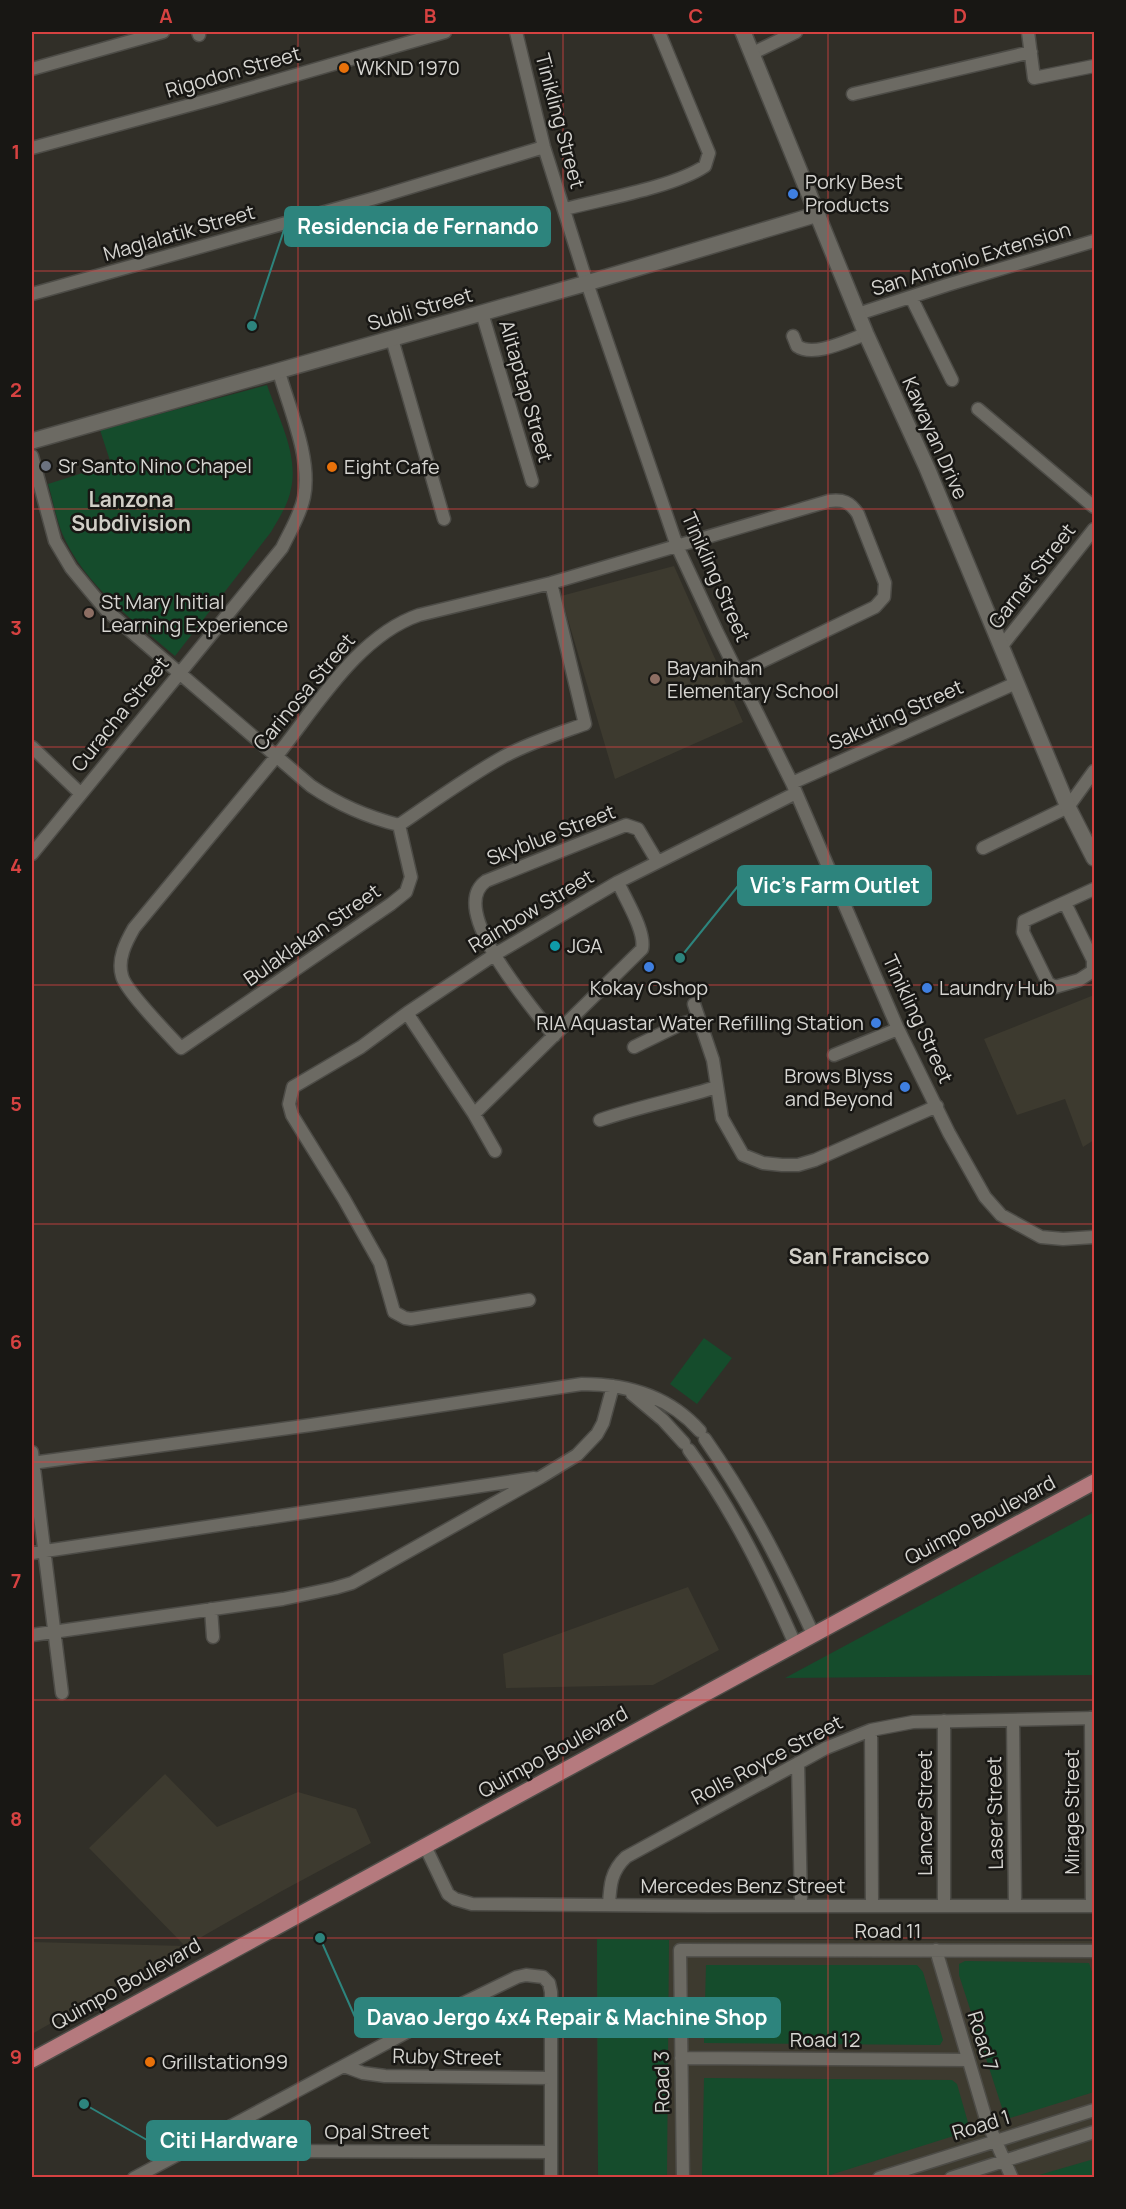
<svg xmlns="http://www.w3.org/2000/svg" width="1126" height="2209" viewBox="0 0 1126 2209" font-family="Manrope,sans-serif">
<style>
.built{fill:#3d3a2f}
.green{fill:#154c2c}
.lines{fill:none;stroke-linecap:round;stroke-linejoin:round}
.minor-casing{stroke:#4d4c47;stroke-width:15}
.tertiary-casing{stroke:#4d4c47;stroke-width:18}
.primary-casing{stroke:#4d4c47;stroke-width:18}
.minor{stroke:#6c6a63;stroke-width:12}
.tertiary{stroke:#6c6a63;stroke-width:15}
.primary{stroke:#b57a7e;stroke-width:15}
.grid{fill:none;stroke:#d64241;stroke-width:1.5;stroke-opacity:0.55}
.food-dot{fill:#e8710a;stroke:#181714;stroke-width:2}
.shop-dot{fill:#3f7fe0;stroke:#181714;stroke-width:2}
.worship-dot{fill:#6b7280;stroke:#181714;stroke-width:2}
.education-dot{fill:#8d6e63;stroke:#181714;stroke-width:2}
.culture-dot{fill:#0f9aa8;stroke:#181714;stroke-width:2}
.labels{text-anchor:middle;stroke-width:5;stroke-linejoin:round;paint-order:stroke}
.poi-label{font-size:20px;fill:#d6d5d1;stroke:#181714;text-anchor:start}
.street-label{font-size:20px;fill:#d6d5d1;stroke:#181714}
.neighbourhood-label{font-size:21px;font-weight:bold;fill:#d1cfc7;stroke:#181714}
.leader{fill:none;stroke:#2d847d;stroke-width:2}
.callout-dot{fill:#2d847d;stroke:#181714;stroke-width:2}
.callout{fill:#2d847d;stroke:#2d847d;stroke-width:2}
.callout-label{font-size:21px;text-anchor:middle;font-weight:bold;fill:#fff}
.neatline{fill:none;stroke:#d64241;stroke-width:2}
.grid-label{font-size:20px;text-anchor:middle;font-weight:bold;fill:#d64241}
</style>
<rect width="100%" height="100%" fill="#312f28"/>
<!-- built -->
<path class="built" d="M674 566 743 722 615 779 561 596Z
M1094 995V1140L1083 1147 1065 1099 1017 1115 984 1039Z
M688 1587 719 1650 653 1685 506 1688 503 1654Z
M165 1774 217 1827 298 1792 356 1809 371 1843 280 1892 32 2034V1942L185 1946 89 1848Z
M597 1939 1094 1941V2177H598Z"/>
<!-- green -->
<path class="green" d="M267 385C278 417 299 455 291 489 288 505 279 518 271 532L175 656C134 621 84 585 62 533 56 518 53 500 48 484L111 464 100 430Z
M704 1338 732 1358 697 1404 670 1384Z
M1094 1512V1675L785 1678Z
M597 1939 669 1940 667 2177H598Z
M965 1961 1089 1963 1094 1978V2092L1010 2118 1005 2117 959 1975V1964Z
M706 1965H917L923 1972 943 2040 940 2045H936L704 2043Z
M704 2078 952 2080 957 2084 969 2126 963 2133 824 2177H702Z
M1094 2159V2177H1039V2175Z"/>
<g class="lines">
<!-- minor casing -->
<g class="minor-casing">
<path id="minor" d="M198 32 199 35
M516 32 544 147 587 283 677 546 717 632 792 783 898 1029 949 1133 985 1197 1001 1215 1041 1237 1063 1239 1094 1237
M1028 32 1034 78 1094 66
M753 53 796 32
M32 69 163 32
M853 94 1031 52
M32 148 216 98 445 32
M565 209C603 199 674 187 705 166L709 153 659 32
M32 294 375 198 544 147
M911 297 952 380
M482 313 532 481
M858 314 947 285 1094 241
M793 336 797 346C814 358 848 340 866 334
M392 339 444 519
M978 409 1094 507
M32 456 55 541 71 568 90 591 106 610 311 786C339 805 367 817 399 825
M1001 647 1094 529
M32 747 80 793
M792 783 1016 683
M399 825 411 877 406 892 391 904 181 1048C169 1035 125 990 122 976 117 959 126 942 134 928 181 871 228 815 275 758 315 709 357 636 419 615L551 583 829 501C843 499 850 502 858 514L885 583 884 597 875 607 738 673
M399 825C433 802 467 777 503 757 529 743 557 734 585 724L551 583
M983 848 1068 807 1094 771
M32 854 282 548C290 531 300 516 304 497 312 459 289 408 279 372
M1065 903 1093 960V971L1079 980 1055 987 1048 983 1023 932 1024 921 1094 889
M694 1004 713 1060 722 1118 743 1155 763 1163 782 1165H798L815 1160 937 1106
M407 1013 474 1114 495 1151
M554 1036C535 1010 445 910 486 881L626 825 638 829 657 861
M634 1047 681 1024 699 1019
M834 1055 898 1029
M474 1114 642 949C646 931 625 899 618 882
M600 1120C638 1107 678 1099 717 1087
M529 1300 411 1319 405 1318 394 1312 380 1263 344 1199 292 1115 289 1104 293 1087 361 1047 407 1013 494 955 618 882 796 793
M632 1394 663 1420 684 1443
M705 1439C749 1502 781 1564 813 1634
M689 1450C733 1510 765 1576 795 1644
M32 1452 62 1693
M32 1463 311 1425 582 1384C627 1384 670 1397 700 1431
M32 1553 534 1478
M211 1609 213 1637
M32 1635 283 1599 335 1588 352 1583 541 1477 577 1455 597 1434 603 1423 613 1386
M1091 1718 1092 1906
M1013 1720 1015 1905
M944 1721V1905
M871 1730 872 1905
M798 1763 801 1905
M425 1846 448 1894 455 1899 472 1904 707 1906H1094
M609 1905C610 1885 611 1871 626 1857L826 1748 871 1730 913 1722 1094 1718
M936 1950 986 2119 1012 2178
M681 2058 968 2060
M344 2066 363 2073 385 2076 551 2078
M205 2140 215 2146 237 2151 551 2152
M134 2178 437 2016 517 1977 526 1975 543 1977 549 1983 551 1992V2178
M683 2178 680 1950 1094 1951
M879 2178 1094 2110
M951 2178 1094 2132"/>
</g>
<!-- tertiary casing -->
<g class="tertiary-casing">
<path id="tertiary" d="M743 32 866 334 927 468 1068 807 1094 858
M32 441 587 283 818 214"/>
</g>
<!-- primary casing -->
<g class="primary-casing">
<path id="primary" d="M32 2060 1094 1482"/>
</g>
<!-- minor -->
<use href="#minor" class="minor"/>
<!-- tertiary -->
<use href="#tertiary" class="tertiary"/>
<!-- primary -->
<use href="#primary" class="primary"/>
</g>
<!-- grid -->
<path class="grid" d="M298 32V2178M563 32V2178M828 32V2178M32 271H1094M32 509H1094M32 747H1094M32 985H1094M32 1224H1094M32 1462H1094M32 1700H1094M32 1938H1094"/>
<!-- markers -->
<g class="food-dot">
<circle cx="344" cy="68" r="6"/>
<circle cx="332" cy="467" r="6"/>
<circle cx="150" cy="2062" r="6"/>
</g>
<g class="shop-dot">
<circle cx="793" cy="194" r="6"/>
<circle cx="649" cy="967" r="6"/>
<circle cx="927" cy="988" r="6"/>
<circle cx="876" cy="1023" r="6"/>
<circle cx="905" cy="1087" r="6"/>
</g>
<circle class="worship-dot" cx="46" cy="466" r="6"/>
<g class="education-dot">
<circle cx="89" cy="613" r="6"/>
<circle cx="655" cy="679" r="6"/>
</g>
<circle class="culture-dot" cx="555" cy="946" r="6"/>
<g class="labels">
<!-- poi labels -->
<g class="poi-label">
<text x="356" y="75">WKND 1970</text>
<text x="805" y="189">Porky Best<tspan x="805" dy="23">Products</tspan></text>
<text x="58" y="473">Sr Santo Nino Chapel</text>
<text x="344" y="474">Eight Cafe</text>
<text x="101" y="609">St Mary Initial<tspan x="101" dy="23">Learning Experience</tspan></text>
<text x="667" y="675">Bayanihan<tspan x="667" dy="23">Elementary School</tspan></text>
<text x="567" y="953">JGA</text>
<text x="649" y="995" text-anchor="middle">Kokay Oshop</text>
<text x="939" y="995">Laundry Hub</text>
<text x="864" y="1030" text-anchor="end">RIA Aquastar Water Refilling Station</text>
<text x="893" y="1083" text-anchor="end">Brows Blyss<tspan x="893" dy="23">and Beyond</tspan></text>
<text x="162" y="2069">Grillstation99</text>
</g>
<!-- street labels -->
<g class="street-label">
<text transform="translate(233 72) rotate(-16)" y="7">Rigodon Street</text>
<text transform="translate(560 121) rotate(75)" y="7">Tinikling Street</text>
<text transform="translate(179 233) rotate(-16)" y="7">Maglalatik Street</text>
<text transform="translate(971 259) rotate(-17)" y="7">San Antonio Extension</text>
<text transform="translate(420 309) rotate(-16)" y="7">Subli Street</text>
<text transform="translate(526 391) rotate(74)" y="7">Alitaptap Street</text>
<text transform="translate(935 438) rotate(66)" y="7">Kawayan Drive</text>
<text transform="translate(1032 576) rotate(-52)" y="7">Garnet Street</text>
<text transform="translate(716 577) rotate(66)" y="7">Tinikling Street</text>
<text transform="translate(304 692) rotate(-50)" y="7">Carinosa Street</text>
<text transform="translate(120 714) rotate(-51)" y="7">Curacha Street</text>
<text transform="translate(896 715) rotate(-24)" y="7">Sakuting Street</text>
<text transform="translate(551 835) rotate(-21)" y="7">Skyblue Street</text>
<text transform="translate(531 911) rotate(-31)" y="7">Rainbow Street</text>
<text transform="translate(312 935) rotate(-35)" y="7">Bulaklakan Street</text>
<text transform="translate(918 1019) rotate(65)" y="7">Tinikling Street</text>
<text transform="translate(980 1520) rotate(-28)" y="7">Quimpo Boulevard</text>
<text transform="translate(553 1752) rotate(-29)" y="7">Quimpo Boulevard</text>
<text transform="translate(767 1760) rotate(-28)" y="7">Rolls Royce Street</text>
<text transform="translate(1072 1812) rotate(-90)" y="7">Mirage Street</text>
<text transform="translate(925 1813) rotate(-90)" y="7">Lancer Street</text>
<text transform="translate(995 1813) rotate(-91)" y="7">Laser Street</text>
<text x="743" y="1893">Mercedes Benz Street</text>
<text x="888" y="1938">Road 11</text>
<text transform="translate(126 1984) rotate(-29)" y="7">Quimpo Boulevard</text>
<text x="825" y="2047">Road 12</text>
<text transform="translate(983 2041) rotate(73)" y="7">Road 7</text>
<text transform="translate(447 2057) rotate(1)" y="7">Ruby Street</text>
<text transform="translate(662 2082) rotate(-91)" y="7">Road 3</text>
<text transform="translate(981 2125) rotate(-17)" y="7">Road 1</text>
<text x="377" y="2139">Opal Street</text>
</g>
<!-- neighbourhood labels -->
<g class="neighbourhood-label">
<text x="131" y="507">Lanzona<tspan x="131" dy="24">Subdivision</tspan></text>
<text x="859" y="1264">San Francisco</text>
</g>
</g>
<!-- callouts -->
<path class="leader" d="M252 326L285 227M680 958L738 886M320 1938L355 2017M84 2104L147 2140"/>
<g class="callout-dot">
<circle cx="252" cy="326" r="6"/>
<circle cx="680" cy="958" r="6"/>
<circle cx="320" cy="1938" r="6"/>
<circle cx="84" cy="2104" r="6"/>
</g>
<g class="callout">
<rect x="285" y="207" width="265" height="39" rx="6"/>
<rect x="738" y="866" width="193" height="39" rx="6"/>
<rect x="355" y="1998" width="425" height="39" rx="6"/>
<rect x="147" y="2121" width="163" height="39" rx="6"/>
</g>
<g class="callout-label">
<text x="418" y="234">Residencia de Fernando</text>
<text x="835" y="893">Vic's Farm Outlet</text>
<text x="567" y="2025">Davao Jergo 4x4 Repair &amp; Machine Shop</text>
<text x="229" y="2148">Citi Hardware</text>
</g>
<!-- border -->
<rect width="1126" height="2209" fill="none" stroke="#181714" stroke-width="66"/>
<rect x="33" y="33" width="1060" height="2143" class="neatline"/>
<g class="grid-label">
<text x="166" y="23">A</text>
<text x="430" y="23">B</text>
<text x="696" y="23">C</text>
<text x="960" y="23">D</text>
<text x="16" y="159">1</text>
<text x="16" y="397">2</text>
<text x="16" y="635">3</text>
<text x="16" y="873">4</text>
<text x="16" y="1111">5</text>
<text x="16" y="1349">6</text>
<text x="16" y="1588">7</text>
<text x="16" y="1826">8</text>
<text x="16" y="2064">9</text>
</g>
</svg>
